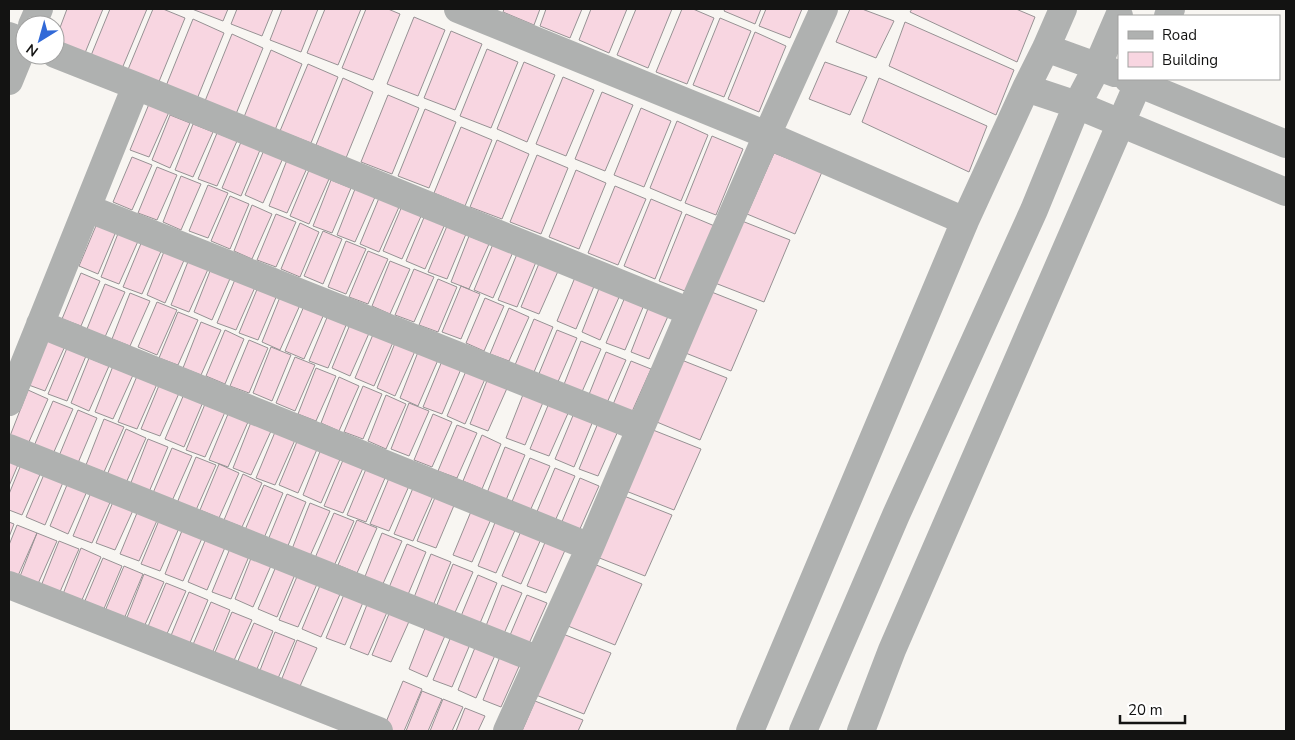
<svg xmlns="http://www.w3.org/2000/svg" width="1295" height="740" viewBox="0 0 1295 740" font-family="'Nunito Sans',sans-serif">
<style>
.building{fill:#f8d6e1;stroke:#979294}
.lines{fill:none;stroke-linecap:round;stroke-linejoin:round}
.minor{stroke:#afb1b0;stroke-width:28}
</style>
<rect width="100%" height="100%" fill="#f8f6f2"/>
<!-- building -->
<path class="building" d="M67 9H103L85 53 55 41Z
M110 9H147L121 71 90 58Z
M153 9H163L185 18 158 84 127 72Z
M192 9H228L223 21Z
M237 9H273L262 36 231 24Z
M282 9H318L301 52 270 40Z
M325 9H361L338 65 307 53Z
M366 9H388L400 14 373 80 342 68Z
M504 9H540L534 25 503 12Z
M546 9H582L570 38 540 26Z
M591 9H627L609 53 579 40Z
M636 9H672L648 68 617 55Z
M682 9H693L714 18 687 84 656 72Z
M725 9H761L755 24 724 11Z
M766 9H802L790 38 759 26Z
M850 9H862L894 21 876 58 836 42Z
M912 9H1016L1035 17 1017 62 910 12Z
M414 17 445 30 418 96 387 84Z
M720 18 751 31 724 97 693 85Z
M193 19 224 33 197 99 166 86Z
M905 22 1014 70 996 115 889 66Z
M451 31 482 44 455 110 424 98Z
M755 32 786 46 759 112 728 99Z
M232 34 263 48 236 114 205 101Z
M487 49 518 62 491 128 460 116Z
M271 50 302 64 275 130 244 117Z
M524 62 555 75 527 142 497 129Z
M825 62 867 77 850 115 809 99Z
M308 64 338 77 311 143 280 131Z
M563 77 594 90 566 156 536 144Z
M343 78 373 92 346 158 316 145Z
M879 78 987 126 969 172 862 122Z
M602 92 633 105 605 171 575 159Z
M388 95 419 108 392 174 361 162Z
M149 104 169 112 149 157 130 150Z
M641 108 671 121 644 187 614 175Z
M425 109 456 122 429 188 398 176Z
M170 115 190 123 170 168 152 160Z
M677 121 708 135 681 201 650 188Z
M193 124 213 132 193 177 175 170Z
M461 127 492 140 465 206 434 193Z
M217 133 237 141 217 186 198 179Z
M712 136 743 149 716 215 685 203Z
M497 140 529 154 502 219 470 207Z
M241 142 260 150 241 196 222 188Z
M264 150 283 158 263 203 245 195Z
M774 153 822 172 795 234 747 214Z
M537 155 568 168 541 234 510 222Z
M132 157 152 165 132 210 113 202Z
M287 160 307 168 287 213 269 206Z
M157 167 177 175 157 220 138 213Z
M309 170 329 179 309 224 290 216Z
M576 170 606 183 579 249 549 237Z
M181 176 201 184 181 230 163 222Z
M331 180 351 188 332 233 313 226Z
M208 185 228 193 208 238 189 231Z
M615 186 646 199 618 265 588 253Z
M355 189 375 197 355 242 337 235Z
M230 196 249 204 230 249 211 241Z
M379 198 399 207 379 252 360 244Z
M651 199 682 212 655 279 624 266Z
M252 205 272 214 252 259 234 251Z
M402 206 422 214 402 259 383 251Z
M276 214 296 222 276 267 257 260Z
M686 214 717 227 690 293 659 281Z
M425 215 445 224 425 269 406 261Z
M98 221 117 229 98 274 79 266Z
M742 221 790 240 764 302 715 283Z
M300 223 319 232 300 277 281 269Z
M447 226 466 234 447 279 428 272Z
M119 231 139 239 119 284 101 277Z
M323 231 342 239 323 284 304 276Z
M469 236 489 244 469 289 451 282Z
M142 241 162 249 142 294 123 287Z
M346 241 366 249 346 294 328 287Z
M493 244 513 252 493 298 474 290Z
M165 249 185 258 165 303 147 295Z
M368 251 388 259 368 304 349 297Z
M517 254 536 262 517 307 498 300Z
M189 259 209 267 189 312 171 305Z
M390 261 410 269 390 314 372 306Z
M540 261 559 269 539 314 521 307Z
M212 266 232 274 212 320 194 312Z
M414 269 434 277 414 322 395 315Z
M81 273 100 281 81 326 62 319Z
M576 275 595 284 576 329 557 321Z
M236 277 256 285 236 330 217 323Z
M438 279 457 287 438 332 419 325Z
M105 284 125 292 105 337 87 329Z
M461 286 480 294 461 339 442 332Z
M600 286 620 295 600 340 582 332Z
M258 287 277 295 258 340 239 333Z
M709 291 757 310 731 371 683 352Z
M130 293 150 301 130 346 112 339Z
M280 297 300 305 280 350 262 342Z
M625 297 644 305 625 350 606 343Z
M485 298 504 306 484 351 466 343Z
M157 302 177 310 157 355 138 347Z
M304 306 324 314 304 359 285 351Z
M649 306 669 314 649 359 631 352Z
M509 308 529 317 509 361 490 354Z
M178 312 198 320 178 365 159 358Z
M328 315 347 323 328 368 309 361Z
M534 319 553 327 534 372 515 365Z
M201 322 221 330 201 375 183 368Z
M351 322 370 331 350 376 332 368Z
M225 330 244 339 225 384 206 376Z
M557 330 577 338 557 384 538 376Z
M374 332 394 340 374 386 355 378Z
M45 338 65 346 45 391 26 384Z
M249 340 268 348 249 393 230 386Z
M581 341 601 349 581 394 563 387Z
M395 343 415 351 395 396 377 388Z
M271 347 291 355 272 401 253 393Z
M67 348 86 356 67 401 48 394Z
M418 352 438 360 418 406 400 398Z
M606 352 626 360 606 405 588 397Z
M295 357 315 365 295 411 276 403Z
M89 358 109 366 89 411 71 403Z
M679 359 727 378 700 440 652 420Z
M442 361 461 369 442 414 423 407Z
M631 361 651 369 631 414 612 407Z
M113 366 133 375 113 419 95 412Z
M316 368 336 376 316 421 298 414Z
M466 371 485 379 465 424 447 416Z
M137 376 157 384 137 429 118 422Z
M339 377 359 386 339 431 321 423Z
M488 378 508 386 488 431 470 424Z
M160 383 180 391 160 436 141 429Z
M363 386 382 394 363 439 344 432Z
M28 390 48 399 28 444 10 436Z
M524 392 544 400 525 445 506 438Z
M184 394 203 402 184 447 165 439Z
M386 395 406 404 386 449 368 441Z
M53 401 73 409 53 454 34 446Z
M409 403 429 411 409 456 391 449Z
M549 403 569 411 549 456 530 449Z
M205 404 225 412 205 457 186 450Z
M78 410 97 418 78 463 59 456Z
M574 413 593 421 574 467 555 459Z
M228 414 248 422 228 467 209 460Z
M433 414 452 422 432 467 414 460Z
M104 419 124 427 104 472 86 465Z
M251 422 271 431 251 475 233 468Z
M598 423 618 431 598 476 579 469Z
M457 425 477 433 457 478 438 471Z
M126 429 146 438 126 483 107 475Z
M653 430 701 449 674 510 626 491Z
M275 432 295 440 275 485 256 478Z
M482 435 501 444 482 489 463 481Z
M148 439 168 447 149 492 130 485Z
M298 439 318 447 298 493 279 485Z
M505 447 525 455 506 500 487 493Z
M172 448 192 456 172 501 153 493Z
M321 449 341 457 321 503 303 495Z
M9 455 20 460 9 486Z
M196 457 216 465 196 510 177 503Z
M530 458 550 466 530 511 511 504Z
M343 460 363 468 343 513 324 506Z
M22 462 42 470 22 515 9 510V494Z
M219 464 239 473 219 518 200 510Z
M555 468 575 476 555 521 536 514Z
M366 469 385 478 366 522 347 515Z
M45 472 64 480 45 525 26 517Z
M243 474 262 483 242 527 224 520Z
M389 478 409 486 389 531 370 524Z
M580 478 599 486 579 531 561 524Z
M69 480 88 489 68 534 50 526Z
M264 485 283 493 264 538 245 530Z
M413 488 433 496 413 541 394 534Z
M92 490 112 498 92 543 73 536Z
M287 494 306 502 287 548 268 540Z
M436 495 455 503 436 548 417 541Z
M624 496 672 515 645 576 597 557Z
M115 497 135 506 115 550 96 543Z
M310 503 330 511 310 556 292 549Z
M139 508 159 516 139 561 120 554Z
M472 509 492 517 472 562 453 555Z
M334 513 354 521 334 566 315 558Z
M160 518 180 526 160 571 141 564Z
M357 520 377 528 357 573 338 565Z
M496 520 516 528 496 573 478 566Z
M9 522 14 524 9 537Z
M17 525 37 533 17 578 9 575V545Z
M183 528 203 536 183 581 165 574Z
M521 531 541 539 521 584 502 576Z
M37 533 57 541 37 586 19 579Z
M382 533 402 541 382 586 364 579Z
M207 536 226 545 207 590 188 582Z
M546 540 566 548 546 593 527 586Z
M59 541 79 549 59 594 41 586Z
M407 544 426 552 407 597 388 590Z
M231 546 250 554 231 599 212 592Z
M81 548 101 557 81 602 63 594Z
M253 553 273 561 253 607 235 599Z
M431 554 451 562 432 608 413 600Z
M103 558 122 566 103 611 84 603Z
M277 564 296 572 277 617 258 609Z
M453 564 473 572 453 617 435 610Z
M594 564 642 584 615 645 568 626Z
M124 566 143 574 124 619 105 611Z
M144 574 164 582 144 627 126 620Z
M298 574 318 582 298 627 279 620Z
M478 575 497 583 478 628 459 621Z
M166 583 186 591 166 636 147 629Z
M321 583 341 592 321 637 302 629Z
M502 585 522 593 502 638 484 631Z
M189 592 208 600 189 645 170 638Z
M345 592 364 600 345 645 326 638Z
M527 595 547 603 527 648 508 640Z
M211 602 230 610 211 656 192 647Z
M368 602 388 610 368 655 350 648Z
M391 609 411 617 391 662 372 655Z
M232 612 252 620 232 665 213 657Z
M254 623 273 631 254 676 235 668Z
M427 623 447 631 427 677 409 669Z
M275 632 295 640 275 685 257 678Z
M452 634 471 642 452 687 433 680Z
M563 634 611 653 584 714 536 695Z
M297 640 317 648 297 693 279 686Z
M476 645 496 653 476 698 458 690Z
M501 654 521 662 501 707 483 700Z
M403 681 422 689 404 731H394L384 727Z
M422 691 442 699 428 731H406Z
M443 699 463 707 452 731H430Z
M535 701 583 720 578 731H522Z
M465 708 485 716 478 731H456Z"/>
<g class="lines">
<!-- minor -->
<path class="minor" d="M458 9 767 135 965 221
M1168 16 1171 9
M32 25 39 9
M9 36 25 42 9 81
M1046 48 1115 73
M55 54 136 86 690 312
M1128 79 1286 144
M1026 88 1077 105 1286 192
M87 208 640 428
M40 324 590 547
M9 402 136 86
M9 448 539 660
M9 585 379 731
M507 731 590 547 690 312 767 135 824 9
M750 731 965 221 1026 88 1046 48 1063 9
M803 731 896 515 1034 210 1077 105 1097 67 1119 16
M861 731 892 650 1140 79"/>
</g>
<!-- border -->
<rect width="1295" height="740" fill="none" stroke="#131312" stroke-width="20"/>
<!-- legend -->
<rect x="1118" y="15" width="162" height="65" fill="#ffffff" stroke="#a1a1a0"/>
<rect x="1128" y="31" width="25" height="8" fill="#afb1b0" stroke="#a1a1a0"/>
<text x="1162" y="40" font-size="15" fill="#131312">Road</text>
<rect x="1128" y="52" width="25" height="15" fill="#f8d6e1" stroke="#a1a1a0"/>
<text x="1162" y="65" font-size="15" fill="#131312">Building</text>
<!-- north arrow -->
<g transform="translate(40 40) rotate(217)"><circle r="24" fill="#ffffff" stroke="#a1a1a0"/>
<path d="M0-4L9 19L0 12L-9 19Z" fill="#3169d7"/>
<text y="-8" font-size="14" font-weight="bold" text-anchor="middle" fill="#131312">N</text>
</g>
<!-- scale -->
<path d="M1120 715v8h65v-8" fill="none" stroke="#131312" stroke-width="2.5"/>
<text x="1128" y="715" font-size="15" fill="#131312" stroke="#ffffff" stroke-width="4" paint-order="stroke">20 m</text>
</svg>
